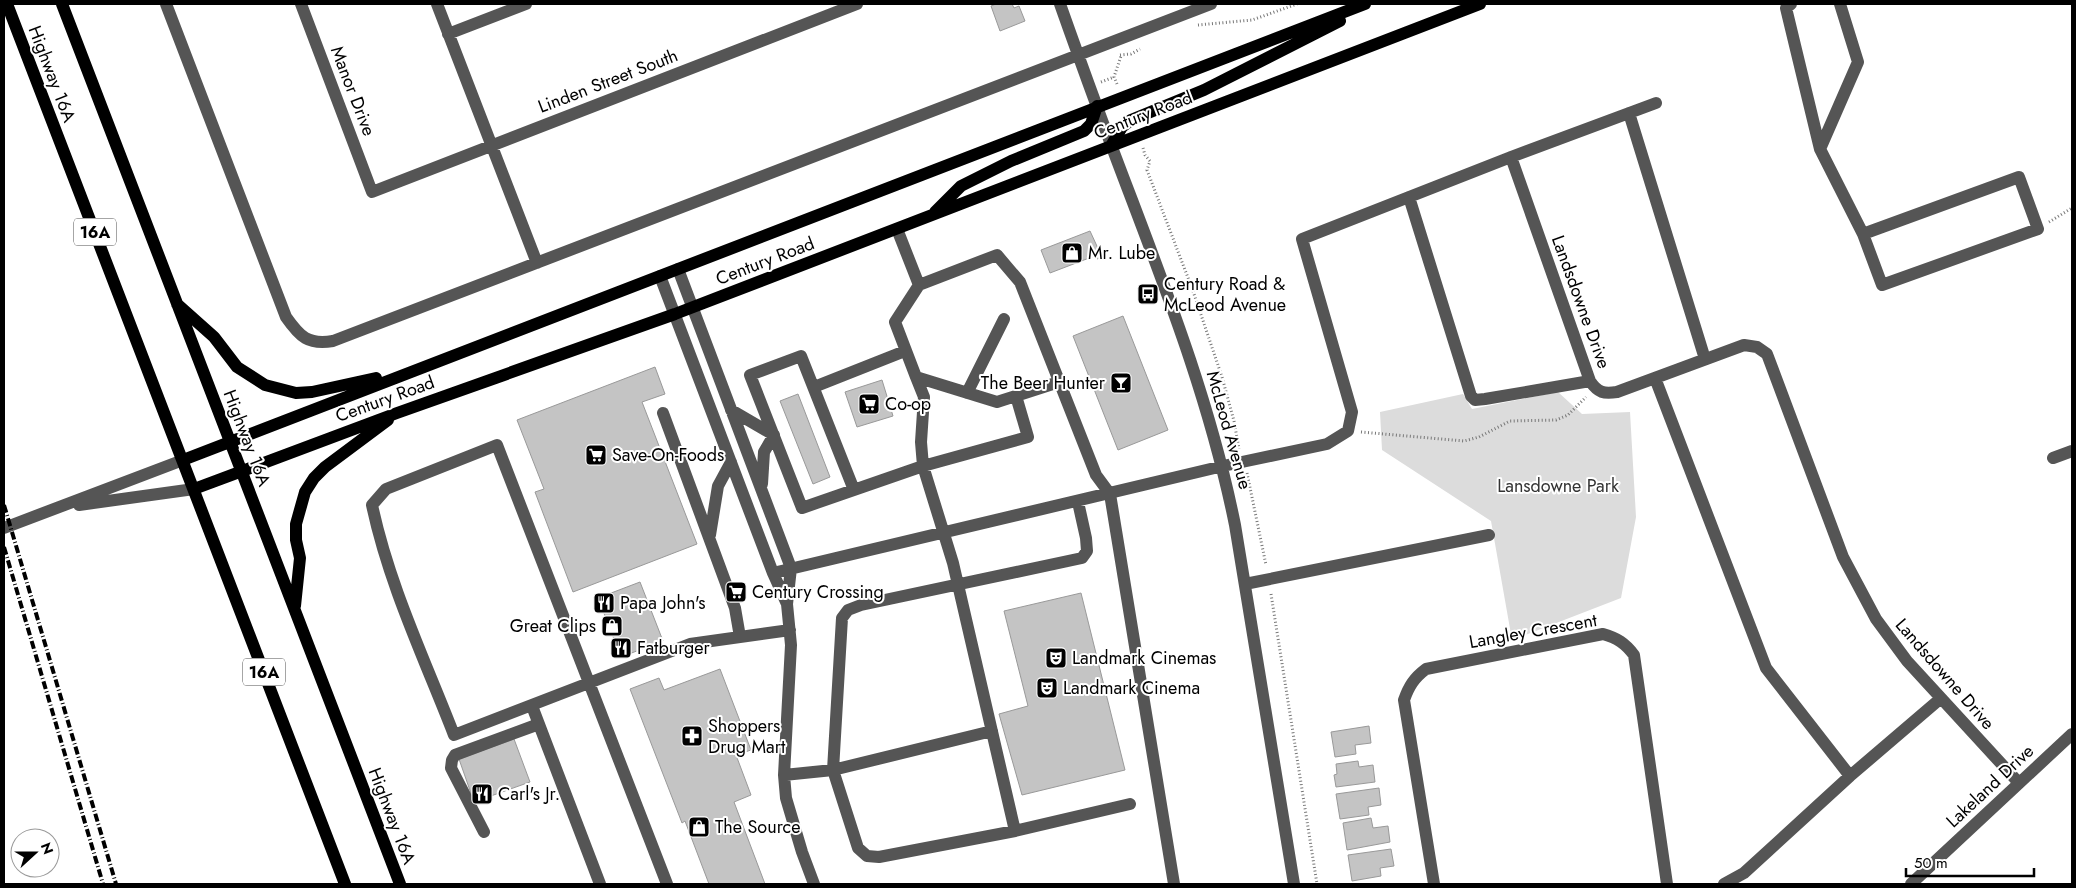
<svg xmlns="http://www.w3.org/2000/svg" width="2076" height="888" viewBox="0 0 2076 888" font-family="Jost,sans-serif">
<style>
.green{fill:#dcdcdc}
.building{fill:#c4c4c4;stroke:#999}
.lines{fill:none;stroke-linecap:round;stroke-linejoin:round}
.path{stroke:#777;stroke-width:3;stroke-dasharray:1 2.5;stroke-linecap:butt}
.minor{stroke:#555;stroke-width:12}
.major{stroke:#000;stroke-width:12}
.rail{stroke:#000;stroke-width:4;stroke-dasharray:8 2.5 1 2.5;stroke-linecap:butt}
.labels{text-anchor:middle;stroke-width:4;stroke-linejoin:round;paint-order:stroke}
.shield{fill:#fff;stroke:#4c4c4c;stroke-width:1}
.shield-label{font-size:16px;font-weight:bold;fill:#000}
.street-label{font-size:18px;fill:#000;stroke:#fff}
.poi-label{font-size:18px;fill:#000;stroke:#fff;text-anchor:start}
.park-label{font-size:18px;fill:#333;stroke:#fff}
</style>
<rect width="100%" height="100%" fill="#fff"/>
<!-- green -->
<path class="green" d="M1558 392 1582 414 1630 412 1636 517 1621 598 1512 640 1491 521 1382 450 1380 412 1463 394 1472 409Z"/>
<!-- building -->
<path class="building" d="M996 4H1012L1014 8 1019 6 1025 21 1000 31 991 6Z
M1090 231 1102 257 1097 259V255L1050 273 1041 250Z
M1123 316 1168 430 1118 450 1073 336Z
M655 367 665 394 642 402 697 544 573 592 535 492 544 489 517 420Z
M882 380 893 416 857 427 845 392Z
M798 394 830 477 813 484 780 401Z
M640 582 663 641 621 657 598 598Z
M1081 593 1125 770 1022 795 999 714 1028 706 1004 611Z
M720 669 751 750 736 755 751 795 734 802 765 884H709L685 821 682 823 630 689 659 678 664 690Z
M1369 726 1371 743 1355 745 1356 754 1335 757 1331 732Z
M514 739 530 782 474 802 459 759Z
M1358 761 1359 767 1373 765 1375 782 1336 787 1334 775 1337 774 1336 764Z
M1379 788 1381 805 1368 807 1369 815 1340 819 1336 794Z
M1371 818 1373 828 1388 826 1390 842 1347 850 1343 823Z
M1391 849 1394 866 1380 868 1381 876 1352 881 1348 855Z"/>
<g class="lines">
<!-- path -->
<path class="path" d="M1198 25 1252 20 1297 4
M1120 55 1131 54 1140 49
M1101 82 1114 77
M1117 84 1114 77 1121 56
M1143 148 1145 155 1150 161 1147 170 1193 291 1222 377 1234 421 1239 449
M2049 222 2072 208
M1361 432 1464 441 1479 437 1510 421 1556 420 1568 415 1586 397
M1247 473 1266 565
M1271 594 1317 884"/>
<!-- minor -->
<path class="minor" d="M166 4 286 317C300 337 308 345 333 341L1211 4
M301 4 372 192 857 4
M437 4 537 263
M1060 4C1083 69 1107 135 1132 200 1173 308 1212 411 1235 525L1294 884
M1791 4 1786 8 1820 149 1863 234 1882 285 2038 229 2019 177 1863 234
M448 34 526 4
M1629 113 1705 359
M1820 149 1858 62 1840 4
M1511 157 1590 381C1598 393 1604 394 1617 392L1744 345 1757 347 1767 354 1843 557 1876 619 1907 661 2019 783
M1409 197 1471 396 1475 400 1485 399 1590 381
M897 229 919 285 997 255 1020 282 1096 475 1110 494 1174 884
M678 269 791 568 787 604 791 645 784 775 786 798 802 852 814 884
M660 276 773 573 787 604
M919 285 895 322 916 377 997 402 1059 382
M916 377 924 397 921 442 923 466 953 563 1015 831 1130 804
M1655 378 1766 668 1850 776
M814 387 905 351
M967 393 1004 319
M731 410 774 435 764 452 762 484
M663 413 735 608 740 637
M2053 458 2072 451
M854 490 801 356 750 375 802 508 923 466 1028 437 1016 396
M79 505 194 489
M4 528 183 460
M710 535 718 486 731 462
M773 573 1223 466 1327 444 1348 431 1352 412 1302 239 1511 157 1656 103
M1245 584 1489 535
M532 706 600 884
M992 731 833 770 842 618 848 610 861 605 1082 558 1087 551 1086 538 1078 502
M784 775 833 770 858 848 867 856 879 857 1015 831
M484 832 451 768 452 760 455 755 539 724
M667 884 497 445 386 489 372 505C389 585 425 660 454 735L690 644 790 630
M1434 884 1404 700C1409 686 1414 678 1426 669L1603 634C1617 638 1625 643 1634 655L1667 884
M1724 884 1744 873 1850 776 1940 699
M1911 884 2072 734"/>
<!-- major -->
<path class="major" d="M7 4 345 884
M62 4 400 884
M1111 146 1122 127 1131 120 1204 90 1340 21
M935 212 961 186 1011 161 1084 131 1091 124 1097 106
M177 304 214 337 237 367 265 385 296 393 312 392 376 378
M183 460 1365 4
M194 489 397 413 675 314 1480 4
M295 606 300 558 296 540V524L305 492 314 478 325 467 388 420"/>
<!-- rail -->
<path class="rail" d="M4 505 116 884
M4 547 103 884"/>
</g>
<!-- icons -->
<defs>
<g id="shop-square" transform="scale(1.125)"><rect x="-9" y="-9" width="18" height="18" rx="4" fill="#000" stroke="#fff"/><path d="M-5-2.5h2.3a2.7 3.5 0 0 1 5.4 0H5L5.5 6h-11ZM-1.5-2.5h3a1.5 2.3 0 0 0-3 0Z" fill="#fff"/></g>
<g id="bus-square" transform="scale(1.125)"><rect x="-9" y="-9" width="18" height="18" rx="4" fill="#000" stroke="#fff"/><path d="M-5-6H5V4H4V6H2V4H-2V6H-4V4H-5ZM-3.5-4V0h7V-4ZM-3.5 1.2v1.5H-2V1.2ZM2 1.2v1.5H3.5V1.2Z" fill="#fff"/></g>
<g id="bar-square" transform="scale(1.125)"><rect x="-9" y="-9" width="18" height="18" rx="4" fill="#000" stroke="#fff"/><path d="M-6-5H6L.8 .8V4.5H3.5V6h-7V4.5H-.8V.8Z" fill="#fff"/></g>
<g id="supermarket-square" transform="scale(1.125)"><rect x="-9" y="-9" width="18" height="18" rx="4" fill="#000" stroke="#fff"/><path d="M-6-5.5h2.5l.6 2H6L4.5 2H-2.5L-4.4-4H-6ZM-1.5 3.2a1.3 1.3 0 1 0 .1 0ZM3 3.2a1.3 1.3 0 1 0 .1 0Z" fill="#fff"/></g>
<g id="restaurant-square" transform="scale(1.125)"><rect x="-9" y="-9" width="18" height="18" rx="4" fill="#000" stroke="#fff"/><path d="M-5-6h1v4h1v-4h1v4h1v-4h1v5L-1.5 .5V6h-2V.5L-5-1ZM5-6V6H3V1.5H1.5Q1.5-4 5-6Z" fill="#fff"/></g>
<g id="theatre-square" transform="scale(1.125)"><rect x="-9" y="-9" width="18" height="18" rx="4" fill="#000" stroke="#fff"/><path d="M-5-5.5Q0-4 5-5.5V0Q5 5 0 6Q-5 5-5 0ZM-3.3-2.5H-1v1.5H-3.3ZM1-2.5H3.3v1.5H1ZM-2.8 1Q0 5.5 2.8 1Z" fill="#fff"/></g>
<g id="pharmacy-square" transform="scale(1.125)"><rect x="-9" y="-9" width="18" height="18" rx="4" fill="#000" stroke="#fff"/><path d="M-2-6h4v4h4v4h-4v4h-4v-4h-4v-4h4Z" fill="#fff"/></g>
</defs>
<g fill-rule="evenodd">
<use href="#shop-square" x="1072" y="253"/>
<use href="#bus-square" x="1148" y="294"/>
<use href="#bar-square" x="1121" y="383"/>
<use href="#supermarket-square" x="869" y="404"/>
<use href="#supermarket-square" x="596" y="455"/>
<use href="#supermarket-square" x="736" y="592"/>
<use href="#restaurant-square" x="604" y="603"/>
<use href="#shop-square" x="612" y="626"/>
<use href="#restaurant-square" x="621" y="648"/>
<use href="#theatre-square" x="1056" y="658"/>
<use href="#theatre-square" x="1047" y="688"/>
<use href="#pharmacy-square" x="692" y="736"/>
<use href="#restaurant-square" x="482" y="794"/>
<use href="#shop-square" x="699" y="827"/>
</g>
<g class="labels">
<!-- shield labels -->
<g class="shield">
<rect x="74" y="218.5" width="42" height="27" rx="4"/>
<rect x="243" y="658.5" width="42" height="27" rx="4"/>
</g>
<g class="shield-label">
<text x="95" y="238">16A</text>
<text x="264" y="678">16A</text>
</g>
<!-- street labels -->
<g class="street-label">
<text transform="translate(52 74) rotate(69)" y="6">Highway 16A</text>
<text transform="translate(608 81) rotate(-21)" y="6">Linden Street South</text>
<text transform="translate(353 91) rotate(69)" y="6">Manor Drive</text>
<text transform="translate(1143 115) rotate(-21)" y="6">Century Road</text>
<text transform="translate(765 261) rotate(-21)" y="6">Century Road</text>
<text transform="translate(1581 302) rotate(70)" y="6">Landsdowne Drive</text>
<text transform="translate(385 399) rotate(-20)" y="6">Century Road</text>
<text transform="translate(1229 430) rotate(74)" y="6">McLeod Avenue</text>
<text transform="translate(247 438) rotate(69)" y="6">Highway 16A</text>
<text transform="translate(1533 631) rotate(-10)" y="6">Langley Crescent</text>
<text transform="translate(1945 674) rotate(49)" y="6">Landsdowne Drive</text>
<text transform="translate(1990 786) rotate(-43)" y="6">Lakeland Drive</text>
<text transform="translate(392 816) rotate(69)" y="6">Highway 16A</text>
</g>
<!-- poi labels -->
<g class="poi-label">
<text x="1088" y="259">Mr. Lube</text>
<text x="1164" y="290">Century Road &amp;<tspan x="1164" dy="21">McLeod Avenue</tspan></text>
<text x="1105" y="389" text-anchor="end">The Beer Hunter</text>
<text x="885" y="410">Co-op</text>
<text x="612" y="461">Save-On-Foods</text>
<text x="752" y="598">Century Crossing</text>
<text x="620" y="609">Papa John's</text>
<text x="596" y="632" text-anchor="end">Great Clips</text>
<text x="637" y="654">Fatburger</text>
<text x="1072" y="664">Landmark Cinemas</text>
<text x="1063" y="694">Landmark Cinema</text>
<text x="708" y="732">Shoppers<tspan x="708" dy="21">Drug Mart</tspan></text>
<text x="498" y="800">Carl's Jr.</text>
<text x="715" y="833">The Source</text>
</g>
<!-- park labels -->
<g class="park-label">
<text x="1558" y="492">Lansdowne Park</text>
</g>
</g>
<!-- border -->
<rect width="2076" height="888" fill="none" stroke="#000000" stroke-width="10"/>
<!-- north arrow -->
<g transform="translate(35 853) rotate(69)"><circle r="24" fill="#ffffff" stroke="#999999"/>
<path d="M0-4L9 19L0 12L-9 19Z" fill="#000000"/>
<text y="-8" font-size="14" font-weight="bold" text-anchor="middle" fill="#000000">N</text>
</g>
<!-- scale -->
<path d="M1906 868v8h128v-8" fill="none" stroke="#000000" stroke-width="2.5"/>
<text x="1914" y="868" font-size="15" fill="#000000" stroke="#ffffff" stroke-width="4" paint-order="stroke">50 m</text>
</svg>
